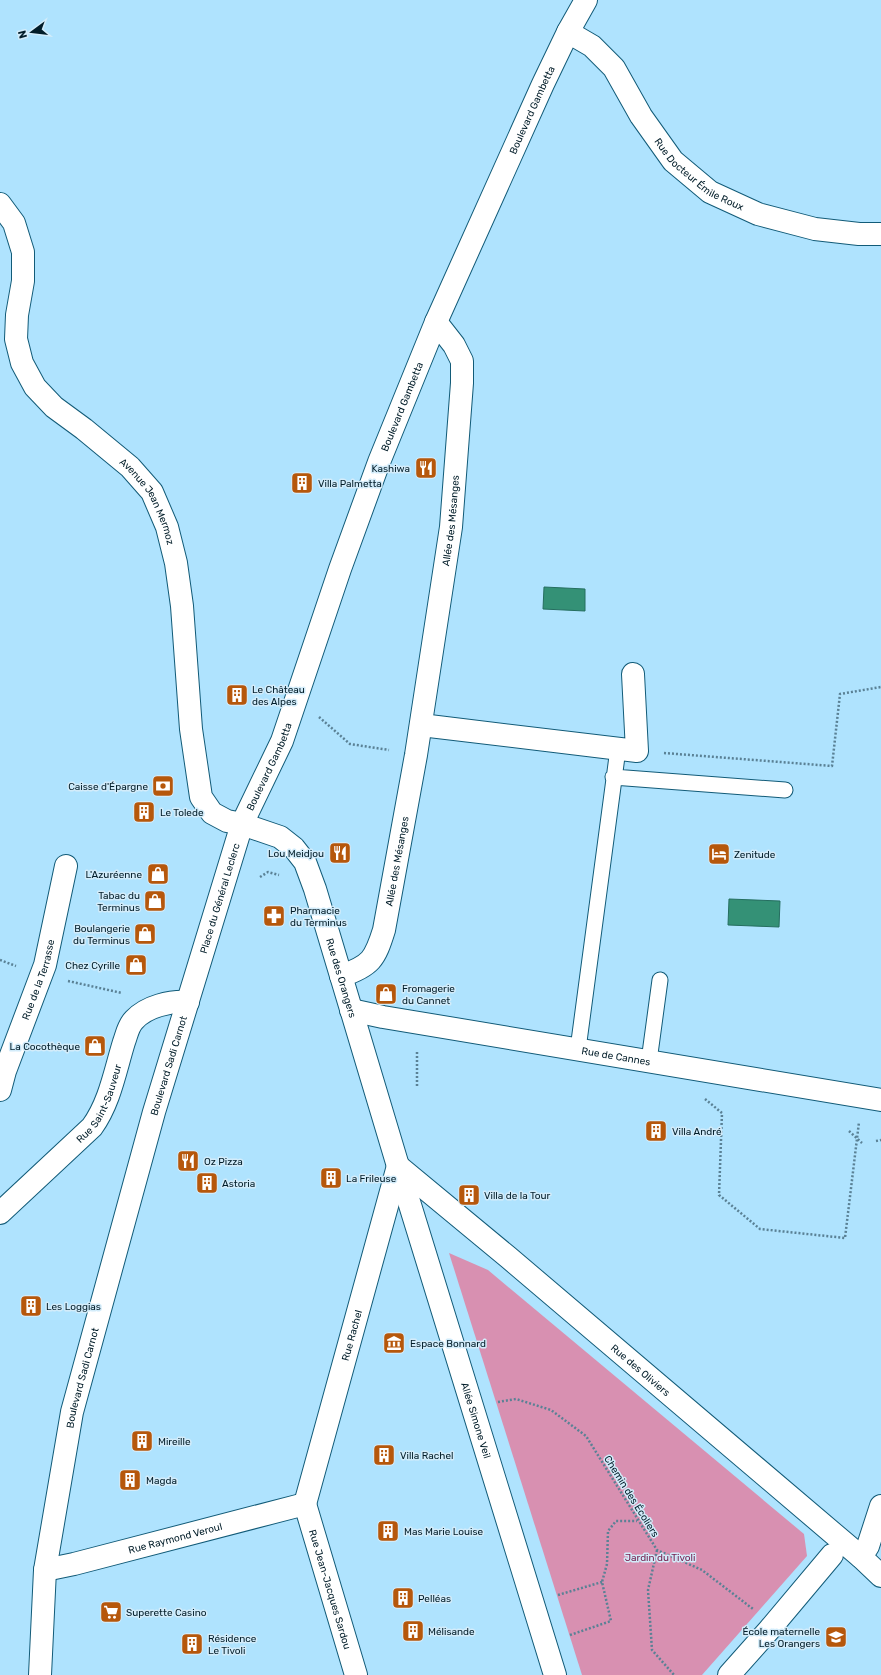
<svg xmlns="http://www.w3.org/2000/svg" width="881" height="1675" viewBox="0 0 881 1675" font-family="Rubik,sans-serif">
<style>
.green{fill:#d890b1}
.water{fill:#349176;stroke:#256e5f}
.lines{fill:none;stroke-linecap:round;stroke-linejoin:round}
.service-casing{stroke:#125b78;stroke-width:17}
.pedestrian-casing{stroke:#125b78;stroke-width:24}
.minor-casing{stroke:#125b78;stroke-width:24}
.secondary-casing{stroke:#125b78;stroke-width:24}
.path{stroke:#5a8195;stroke-width:2.5;stroke-dasharray:2 2;stroke-linecap:butt}
.service{stroke:#fff;stroke-width:15}
.pedestrian{stroke:#fff;stroke-width:22}
.minor{stroke:#fff;stroke-width:22}
.secondary{stroke:#fff;stroke-width:22}
.path-bridge{stroke:#5a8195;stroke-width:2.5;stroke-dasharray:2 2;stroke-linecap:butt}
.labels{text-anchor:middle;stroke-width:3;stroke-linejoin:round;paint-order:stroke}
.street-label{font-size:10px;fill:#021d29;stroke:#d3ecfa}
.poi-label{font-size:10px;fill:#021d29;stroke:#d3ecfa;text-anchor:start}
.park-label{font-size:10px;fill:#752150;stroke:#d3ecfa}
</style>
<rect width="100%" height="100%" fill="#afe3fe"/>
<!-- green -->
<path class="green" d="M449 1253 488 1270 804 1534 807 1556 702 1675H582Z"/>
<!-- water -->
<path class="water" d="M544 587 585 589V611L543 609Z
M729 899 780 901 779 927 728 925Z"/>
<g class="lines">
<!-- service casing -->
<g class="service-casing">
<path id="service" d="M613 777 785 790
M578 1049 618 749
M649 1061 660 980"/>
</g>
<!-- pedestrian casing -->
<g class="pedestrian-casing">
<g id="pedestrian">
<path id="s1" d="M398 1166 555 1675"/>
<path d="M729 1675 769 1630 832 1555"/>
</g>
</g>
<!-- minor casing -->
<g class="minor-casing">
<g id="minor">
<path id="s2" d="M568 32 592 46 614 68 641 116 673 161 710 192 758 214 815 229 859 234H881"/>
<path id="s3" d="M0 204 14 223 23 252V281L17 315 16 339 22 363 35 387 54 407 84 429 130 467 152 492 167 527 176 563 182 606 191 729 201 797 212 813 227 821 242 824 280 837 294 848 305 862 315 889 398 1166"/>
<path d="M421 725 637 751 633 674"/>
<path id="s4" d="M341 976C371 966 375 959 384 930L416 755 451 527 462 383V361L454 345 436 322"/>
<path id="s5" d="M351 1010 383 1017 881 1100"/>
<path id="s6" d="M0 1090 5 1071 45 965 66 866"/>
<path id="s7" d="M398 1166 508 1257 861 1557 881 1576"/>
<path id="s8" d="M0 1213 92 1127C110 1102 115 1071 124 1042 127 1034 128 1026 134 1020 147 1006 170 1001 188 1002"/>
<path id="s9" d="M305 1504 398 1166"/>
<path id="s10" d="M305 1504 356 1675"/>
<path d="M861 1557 868 1546 881 1506"/>
<path id="s11" d="M45 1570 74 1564 305 1504"/>
</g>
</g>
<!-- secondary casing -->
<g class="secondary-casing">
<g id="secondary">
<path id="s12" d="M40 1675 45 1570 72 1412 154 1112 242 824 282 741 340 569 379 462 436 322 543 84 568 32 586 0"/>
</g>
</g>
<!-- path -->
<path class="path" d="M319 717 350 744 389 750
M664 753 832 766 840 694 881 687
M260 877 268 872 279 875
M0 960 16 966
M68 981 122 993
M417 1086V1051
M705 1099 722 1113 719 1195 760 1229 845 1238 859 1122
M876 1141 881 1140
M498 1402 516 1399 551 1410 586 1436 657 1550 702 1570 753 1609
M657 1550 648 1590 652 1650 674 1675
M558 1595 602 1582
M570 1635 611 1621 602 1582 607 1564 608 1531 616 1521H637"/>
<!-- service -->
<use href="#service" class="service"/>
<!-- pedestrian -->
<use href="#pedestrian" class="pedestrian"/>
<!-- minor -->
<use href="#minor" class="minor"/>
<!-- secondary -->
<use href="#secondary" class="secondary"/>
<!-- path-bridge -->
<path class="path-bridge" d="M849 1131 862 1143"/>
</g>
<!-- icons -->
<defs>
<g id="restaurant-square" transform="scale(1.15)"><rect x="-9" y="-9" width="18" height="18" rx="4" fill="#b6570b" stroke="#d3ecfa"/><path d="M-5-6h1v4h1v-4h1v4h1v-4h1v5L-1.5 .5V6h-2V.5L-5-1ZM5-6V6H3V1.5H1.5Q1.5-4 5-6Z" fill="#fff"/></g>
<g id="building-square" transform="scale(1.15)"><rect x="-9" y="-9" width="18" height="18" rx="4" fill="#b6570b" stroke="#d3ecfa"/><path d="M-4-6H4V6H1V3H-1V6H-4ZM-2.5-4.3h1.7v1.8h-1.7ZM.8-4.3h1.7v1.8H.8ZM-2.5-1h1.7V.8h-1.7ZM.8-1h1.7V.8H.8Z" fill="#fff"/></g>
<g id="bank-square" transform="scale(1.15)"><rect x="-9" y="-9" width="18" height="18" rx="4" fill="#b6570b" stroke="#d3ecfa"/><path d="M-6-4H6V4H-6ZM0-2.3a2.3 2.3 0 1 0 0 4.6a2.3 2.3 0 1 0 0-4.6Z" fill="#fff"/></g>
<g id="hotel-square" transform="scale(1.15)"><rect x="-9" y="-9" width="18" height="18" rx="4" fill="#b6570b" stroke="#d3ecfa"/><path d="M-6-4.5h1.5V1H6V5H4.5V3h-9V5H-6ZM-4 0a1.8 1.8 0 1 1 3.6 0ZM.5 0V-2.5h3Q6-2.5 6 0Z" fill="#fff"/></g>
<g id="shop-square" transform="scale(1.15)"><rect x="-9" y="-9" width="18" height="18" rx="4" fill="#b6570b" stroke="#d3ecfa"/><path d="M-5-2.5h2.3a2.7 3.5 0 0 1 5.4 0H5L5.5 6h-11ZM-1.5-2.5h3a1.5 2.3 0 0 0-3 0Z" fill="#fff"/></g>
<g id="pharmacy-square" transform="scale(1.15)"><rect x="-9" y="-9" width="18" height="18" rx="4" fill="#b6570b" stroke="#d3ecfa"/><path d="M-2-6h4v4h4v4h-4v4h-4v-4h-4v-4h4Z" fill="#fff"/></g>
<g id="museum-square" transform="scale(1.15)"><rect x="-9" y="-9" width="18" height="18" rx="4" fill="#b6570b" stroke="#d3ecfa"/><path d="M0-6L6-3V-2H-6V-3ZM-5-1h2V3h-2ZM-1-1h2V3h-2ZM3-1h2V3H3ZM-6 4H6V6H-6Z" fill="#fff"/></g>
<g id="supermarket-square" transform="scale(1.15)"><rect x="-9" y="-9" width="18" height="18" rx="4" fill="#b6570b" stroke="#d3ecfa"/><path d="M-6-5.5h2.5l.6 2H6L4.5 2H-2.5L-4.4-4H-6ZM-1.5 3.2a1.3 1.3 0 1 0 .1 0ZM3 3.2a1.3 1.3 0 1 0 .1 0Z" fill="#fff"/></g>
<g id="school-square" transform="scale(1.15)"><rect x="-9" y="-9" width="18" height="18" rx="4" fill="#b6570b" stroke="#d3ecfa"/><path d="M0-5L7-2L0 1L-7-2ZM-4 1L0 2.5L4 1V4Q0 6-4 4Z" fill="#fff"/></g>
</defs>
<g fill-rule="evenodd">
<use href="#restaurant-square" x="426" y="468"/>
<use href="#building-square" x="302" y="483"/>
<use href="#building-square" x="237" y="695"/>
<use href="#bank-square" x="163" y="786"/>
<use href="#building-square" x="144" y="812"/>
<use href="#restaurant-square" x="340" y="853"/>
<use href="#hotel-square" x="719" y="854"/>
<use href="#shop-square" x="158" y="874"/>
<use href="#shop-square" x="155" y="901"/>
<use href="#pharmacy-square" x="274" y="916"/>
<use href="#shop-square" x="145" y="934"/>
<use href="#shop-square" x="136" y="965"/>
<use href="#shop-square" x="386" y="994"/>
<use href="#shop-square" x="95" y="1046"/>
<use href="#building-square" x="656" y="1131"/>
<use href="#restaurant-square" x="188" y="1161"/>
<use href="#building-square" x="331" y="1178"/>
<use href="#building-square" x="207" y="1183"/>
<use href="#building-square" x="469" y="1195"/>
<use href="#building-square" x="31" y="1306"/>
<use href="#museum-square" x="394" y="1343"/>
<use href="#building-square" x="142" y="1441"/>
<use href="#building-square" x="384" y="1455"/>
<use href="#building-square" x="130" y="1480"/>
<use href="#building-square" x="388" y="1531"/>
<use href="#building-square" x="403" y="1598"/>
<use href="#supermarket-square" x="111" y="1612"/>
<use href="#building-square" x="413" y="1631"/>
<use href="#school-square" x="836" y="1637"/>
<use href="#building-square" x="192" y="1644"/>
</g>
<g class="labels">
<!-- street labels -->
<g class="street-label">
<text dy="4" stroke="none"><textPath href="#s12" startOffset="1649">Boulevard Gambetta</textPath></text>
<text dy="4" stroke="none"><textPath href="#s2" startOffset="198">Rue Docteur Émile Roux</textPath></text>
<text dy="4" stroke="none"><textPath href="#s12" startOffset="1325">Boulevard Gambetta</textPath></text>
<text dy="4" stroke="none"><textPath href="#s3" startOffset="357">Avenue Jean Mermoz</textPath></text>
<text dy="4" stroke="none"><textPath href="#s4" startOffset="482">Allée des Mésanges</textPath></text>
<text dy="4" stroke="none"><textPath href="#s12" startOffset="941">Boulevard Gambetta</textPath></text>
<text dy="4" stroke="none"><textPath href="#s4" startOffset="137">Allée des Mésanges</textPath></text>
<text dy="4" stroke="none"><textPath href="#s12" startOffset="800">Place du Général Leclerc</textPath></text>
<text dy="4" stroke="none"><textPath href="#s3" startOffset="911">Rue des Orangers</textPath></text>
<text dy="4" stroke="none"><textPath href="#s6" startOffset="117">Rue de la Terrasse</textPath></text>
<text dy="4" stroke="none"><textPath href="#s5" startOffset="269">Rue de Cannes</textPath></text>
<text dy="4" stroke="none"><textPath href="#s12" startOffset="625">Boulevard Sadi Carnot</textPath></text>
<text dy="4" stroke="none"><textPath href="#s8" startOffset="150">Rue Saint-Sauveur</textPath></text>
<text dy="4" stroke="none"><textPath href="#s9" startOffset="175">Rue Rachel</textPath></text>
<text dy="4" stroke="none"><textPath href="#s7" startOffset="317">Rue des Oliviers</textPath></text>
<text dy="4" stroke="none"><textPath href="#s12" startOffset="301">Boulevard Sadi Carnot</textPath></text>
<text dy="4" stroke="none"><textPath href="#s1" startOffset="266">Allée Simone Veil</textPath></text>
<text transform="translate(632 1496) rotate(58)" y="4">Chemin des Écoliers</text>
<text dy="4" stroke="none"><textPath href="#s11" startOffset="134">Rue Raymond Veroul</textPath></text>
<text dy="4" stroke="none"><textPath href="#s10" startOffset="89">Rue Jean-Jacques Sardou</textPath></text>
</g>
<!-- poi labels -->
<g class="poi-label">
<text x="410" y="472" text-anchor="end">Kashiwa</text>
<text x="318" y="487">Villa Palmetta</text>
<text x="252" y="693">Le Château<tspan x="252" dy="12">des Alpes</tspan></text>
<text x="148" y="790" text-anchor="end">Caisse d'Épargne</text>
<text x="160" y="816">Le Tolede</text>
<text x="324" y="857" text-anchor="end">Lou Meidjou</text>
<text x="734" y="858">Zenitude</text>
<text x="142" y="878" text-anchor="end">L'Azuréenne</text>
<text x="140" y="899" text-anchor="end">Tabac du<tspan x="140" dy="12">Terminus</tspan></text>
<text x="290" y="914">Pharmacie<tspan x="290" dy="12">du Terminus</tspan></text>
<text x="130" y="932" text-anchor="end">Boulangerie<tspan x="130" dy="12">du Terminus</tspan></text>
<text x="120" y="969" text-anchor="end">Chez Cyrille</text>
<text x="402" y="992">Fromagerie<tspan x="402" dy="12">du Cannet</tspan></text>
<text x="80" y="1050" text-anchor="end">La Cocothèque</text>
<text x="672" y="1135">Villa André</text>
<text x="204" y="1165">Oz Pizza</text>
<text x="346" y="1182">La Frileuse</text>
<text x="222" y="1187">Astoria</text>
<text x="484" y="1199">Villa de la Tour</text>
<text x="46" y="1310">Les Loggias</text>
<text x="410" y="1347">Espace Bonnard</text>
<text x="158" y="1445">Mireille</text>
<text x="400" y="1459">Villa Rachel</text>
<text x="146" y="1484">Magda</text>
<text x="404" y="1535">Mas Marie Louise</text>
<text x="418" y="1602">Pelléas</text>
<text x="126" y="1616">Superette Casino</text>
<text x="428" y="1635">Mélisande</text>
<text x="820" y="1635" text-anchor="end">École maternelle<tspan x="820" dy="12">Les Orangers</tspan></text>
<text x="208" y="1642">Résidence<tspan x="208" dy="12">Le Tivoli</tspan></text>
</g>
<!-- park labels -->
<g class="park-label">
<text x="660" y="1561">Jardin du Tivoli</text>
</g>
</g>
<!-- north arrow -->
<g transform="translate(32 32) rotate(255)" stroke="#d3ecfa" stroke-width="3" paint-order="stroke">
<path d="M0-3L7 15L0 10L-7 15Z" fill="#021d29"/>
<text y="-6" font-size="11" font-weight="bold" text-anchor="middle" fill="#021d29">N</text>
</g>
</svg>
